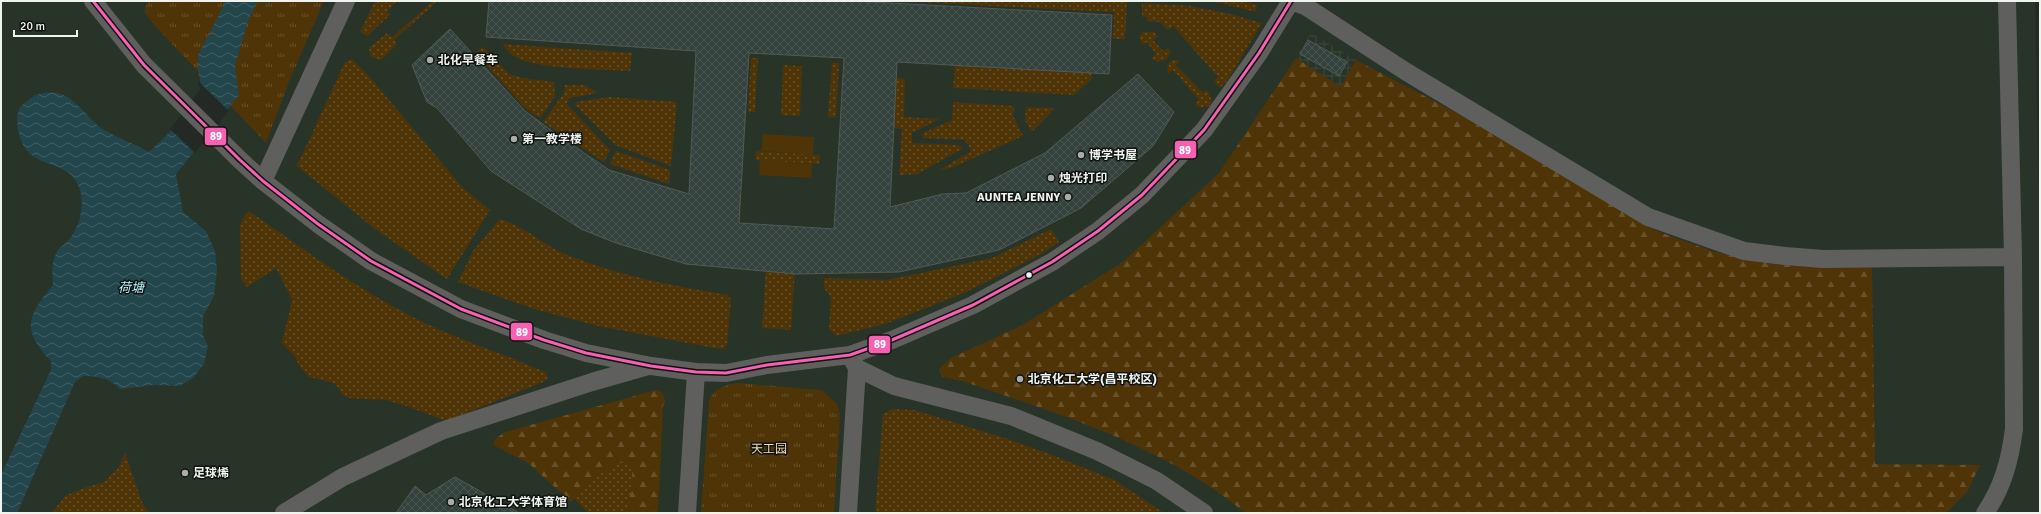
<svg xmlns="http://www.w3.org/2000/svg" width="2041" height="514" viewBox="0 0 2041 514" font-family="Signika,'Noto Sans SC',sans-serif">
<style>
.built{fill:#283428}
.industrial{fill:url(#industrial-grid)}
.grass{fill:url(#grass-dots)}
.forest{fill:url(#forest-firs)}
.park{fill:url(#park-tufts)}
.garden{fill:#4f3407}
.water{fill:url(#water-waves)}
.pier{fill:#252925}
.building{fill:url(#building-cross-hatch);stroke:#545956;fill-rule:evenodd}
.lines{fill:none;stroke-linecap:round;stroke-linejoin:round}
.minor{stroke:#5f5f5e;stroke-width:18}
.bus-1-casing{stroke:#0f120f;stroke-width:6}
.bus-1{stroke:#f860b3;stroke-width:3}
.poi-dot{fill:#a8ada8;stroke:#0f120f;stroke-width:1.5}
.bus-dot{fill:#eff4ef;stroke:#0f120f;stroke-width:1.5}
.labels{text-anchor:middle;stroke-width:3;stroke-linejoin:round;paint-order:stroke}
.poi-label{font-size:12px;font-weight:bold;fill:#eff4ef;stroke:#0f120f;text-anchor:start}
.park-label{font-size:12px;fill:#f7dab6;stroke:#0f120f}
.water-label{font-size:13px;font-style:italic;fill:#b6ecf9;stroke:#0f120f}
.line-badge{stroke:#0f120f;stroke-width:1.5}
.badge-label{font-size:11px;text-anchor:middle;font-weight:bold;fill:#fff}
</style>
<defs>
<pattern id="industrial-grid" width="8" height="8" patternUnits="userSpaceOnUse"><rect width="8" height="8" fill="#283428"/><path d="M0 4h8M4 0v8" fill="none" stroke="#3d483d"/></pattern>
<pattern id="grass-dots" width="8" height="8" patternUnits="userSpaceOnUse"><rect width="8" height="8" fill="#4f3407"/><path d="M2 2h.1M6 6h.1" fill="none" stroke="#69522b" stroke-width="1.8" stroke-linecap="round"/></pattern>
<pattern id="forest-firs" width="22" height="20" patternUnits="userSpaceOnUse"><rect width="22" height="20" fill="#4f3407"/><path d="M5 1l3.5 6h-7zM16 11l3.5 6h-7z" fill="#69522b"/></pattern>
<pattern id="park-tufts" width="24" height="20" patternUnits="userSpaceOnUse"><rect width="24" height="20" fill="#4f3407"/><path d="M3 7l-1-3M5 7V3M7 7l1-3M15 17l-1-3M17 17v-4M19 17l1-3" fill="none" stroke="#69522b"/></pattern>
<pattern id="water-waves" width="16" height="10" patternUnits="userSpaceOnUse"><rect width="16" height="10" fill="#23464d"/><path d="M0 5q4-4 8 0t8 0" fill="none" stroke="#436167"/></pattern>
<pattern id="building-cross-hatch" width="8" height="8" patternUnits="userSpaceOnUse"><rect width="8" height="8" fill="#34423d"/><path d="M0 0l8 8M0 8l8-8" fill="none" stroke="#485550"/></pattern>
</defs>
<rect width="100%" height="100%" fill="#252925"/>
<!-- built -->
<path class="built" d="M1 1H2035L2040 245V513H1Z"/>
<!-- industrial -->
<path class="industrial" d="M1311 33 1356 60 1341 87 1296 58Z"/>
<!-- grass -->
<path class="grass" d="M375 1H398L387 11 390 15 367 36 360 32Z
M433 1H438L394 40 397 44 381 60 371 57 369 48 387 33 392 37Z
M896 1H1127L1125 39H1113L1114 12Z
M1212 1H1243L1257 5 1256 12Z
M1142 3 1191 6 1226 13 1262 23 1227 81 1220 88 1214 81 1218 77 1173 26 1168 30 1160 22 1147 21V17H1142Z
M1143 32H1154L1158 36 1153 40 1163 51 1168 48 1170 52C1169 59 1163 62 1156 61L1152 58 1156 54 1147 42 1142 45 1139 37Z
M502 44 632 53 630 71C603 69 533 70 512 55 509 53 505 47 502 44Z
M483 47 509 74 523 78 554 82 555 96 540 118 525 108 475 53Z
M751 58H758L755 112H748Z
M352 59 369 76 463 188 490 210 447 279 375 229 297 166 345 62Z
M1172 60 1180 61 1176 65 1203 93 1207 90 1212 101 1209 107H1197L1195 104 1199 100 1173 70 1168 74 1167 65Z
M832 63H839L836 118 828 117Z
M783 65 802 66 800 116 781 115Z
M955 65 1092 73V79L1074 95 953 88Z
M896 78 905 79 904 117 939 119 912 133V143L959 145 962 149 917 174 899 175 902 129 894 128Z
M565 85H585L598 93 569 98 567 104 610 150 604 162 543 122 564 93Z
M610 97 677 102 671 166 615 145 575 105 576 102Z
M953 102 1014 106 1013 116 1023 136 951 168 938 171 971 151 965 140 923 138V133L952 120Z
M1026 107 1055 108 1032 132 1025 120Z
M616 151 670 170 669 184 610 164Z
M756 151 820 155 819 164 755 160Z
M249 211C305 250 365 295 427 324 465 342 507 355 545 372L548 378 543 382 446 421 415 409 386 400 349 398 344 396 334 383 309 377 300 367 295 357 282 343 292 300 276 268 247 287 241 279 240 227 243 218Z
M500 219C526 226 545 247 570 256 621 276 674 286 728 295L731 300 727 344 724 349 709 347 598 326 534 309 458 282 473 251Z
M1051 229 1059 242 1043 253 964 293 885 324 836 336 829 329 831 297 824 288V278L887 280 992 258Z
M766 267 795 268 791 330 762 328Z
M646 398 655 513H588L550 472Z
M893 409 914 410 1008 439 1055 456 1116 481 1164 513H875L883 414Z
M125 453 142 502 149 513H52L65 496 84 488 104 482 119 467Z"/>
<!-- forest -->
<path class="forest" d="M1296 58 1341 87 1356 60 1457 113 1654 230 1712 251 1754 261 1806 267H1872L1875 464 1980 465 1967 492 1946 513H1245C1163 445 1061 415 962 381L943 377 939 369 951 358 1021 326 1123 262 1219 173Z
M656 390 663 393 665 401 663 406 658 513H628L633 467 626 460 593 478 571 502 528 463 493 445 495 439 505 432Z"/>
<!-- park -->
<path class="park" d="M148 1H324L288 84 266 143 155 26 144 11Z
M738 383 822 390 837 404 840 415 834 513H701L709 402C713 388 725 385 738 383Z"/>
<!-- garden -->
<path class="garden" d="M763 134 814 137 813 155 761 151Z
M760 160 812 164 811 178 759 175Z"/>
<!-- water -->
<path class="water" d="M226 1H258L248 21 235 66 239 95 176 174 183 212 206 231 215 251 217 270 214 296 203 316V335L208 347 204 364 193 378 180 386 153 385 120 389C109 378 98 376 83 376L75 382 17 513H1V475L51 370V361C21 330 27 316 53 285 52 273 51 261 58 250 60 247 64 245 67 242 78 230 84 211 81 194 74 162 47 169 29 153 20 145 13 119 20 108 22 104 28 101 31 98 36 94 39 94 44 93 73 88 83 116 103 129 118 138 134 144 149 152L175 127 202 90 198 70V55Z"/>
<!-- pier -->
<path class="pier" d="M198 81 229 111 195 153 170 129 200 90Z"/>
<!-- building -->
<path class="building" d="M489 1H853L1112 15 1109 74 897 62 890 207 943 194 966 193 1045 153 1138 74 1174 112 1153 146 1081 208 999 250 899 272 797 274 686 264 616 243 581 229 491 171 437 108 427 102 412 65 450 29 525 111 548 128 609 170 689 194 696 51 486 37ZM749 53 844 58 834 229 739 223Z
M1308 40 1347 62 1339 76 1300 54Z
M455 477 519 513H396L415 486 426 495Z"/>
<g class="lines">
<!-- minor -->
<path class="minor" d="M93 1 144 65 240 160 263 181 318 224 371 261 461 309 544 340 586 353 651 366 696 372 726 373 767 365 850 355 892 340 973 305 1052 262 1098 231 1142 195 1204 130 1259 53 1291 1
M1291 1 1305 6 1405 71 1648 217 1744 251 1785 256 1823 259 2013 257
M263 181 346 1
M857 368 894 386 1011 416 1097 451 1157 481 1204 513
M284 513 343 477 441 431 592 382 648 366
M687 513 696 372
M848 513 857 368 852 359
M1985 513C2003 487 2010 460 2014 429L2013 257 2007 1"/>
<!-- bus-1 casing -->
<g class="bus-1-casing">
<path id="bus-1" d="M93 1 144 65 240 160 263 181 318 224 371 261 461 309 544 340 586 353 651 366 696 372 726 373 767 365 850 355 892 340 973 305 1052 262 1098 231 1142 195 1204 130 1259 53 1291 1"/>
</g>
<!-- bus-1 -->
<use href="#bus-1" class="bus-1"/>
</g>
<!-- markers -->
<g class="poi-dot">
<circle cx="430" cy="60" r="4"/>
<circle cx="514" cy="139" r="4"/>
<circle cx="1081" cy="155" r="4"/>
<circle cx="1051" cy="178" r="4"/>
<circle cx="1068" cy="197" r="4"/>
<circle cx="1020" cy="379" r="4"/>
<circle cx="185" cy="473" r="4"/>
<circle cx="451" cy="502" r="4"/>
</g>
<circle class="bus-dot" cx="1029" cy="275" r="3.5"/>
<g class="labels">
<!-- poi labels -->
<g class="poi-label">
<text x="438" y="64">北化早餐车</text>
<text x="522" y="143">第一教学楼</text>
<text x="1089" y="159">博学书屋</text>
<text x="1059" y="182">烛光打印</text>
<text x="1060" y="201" text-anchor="end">AUNTEA JENNY</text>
<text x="1028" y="383">北京化工大学(昌平校区)</text>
<text x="193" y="477">足球烯</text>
<text x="459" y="506">北京化工大学体育馆</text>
</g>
<!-- park labels -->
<g class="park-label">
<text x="769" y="453">天工园</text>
</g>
<!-- water labels -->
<g class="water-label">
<text x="131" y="292">荷塘</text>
</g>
</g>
<g class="line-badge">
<rect x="204" y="127" width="23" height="19" rx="4" fill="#f860b3"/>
<rect x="1174" y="140" width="23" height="19" rx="4" fill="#f860b3"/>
<rect x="510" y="322" width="23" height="19" rx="4" fill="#f860b3"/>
<rect x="868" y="335" width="23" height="19" rx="4" fill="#f860b3"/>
</g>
<g class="badge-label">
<text x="216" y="140">89</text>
<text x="1185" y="154">89</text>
<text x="522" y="336">89</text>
<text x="880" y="348">89</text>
</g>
<!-- border -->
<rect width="2041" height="514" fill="none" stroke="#eff4ef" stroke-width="4"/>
<!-- scale -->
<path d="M14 30v6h63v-6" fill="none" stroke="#eff4ef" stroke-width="2"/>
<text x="20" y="30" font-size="12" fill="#eff4ef" stroke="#0f120f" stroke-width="3" paint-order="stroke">20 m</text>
</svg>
